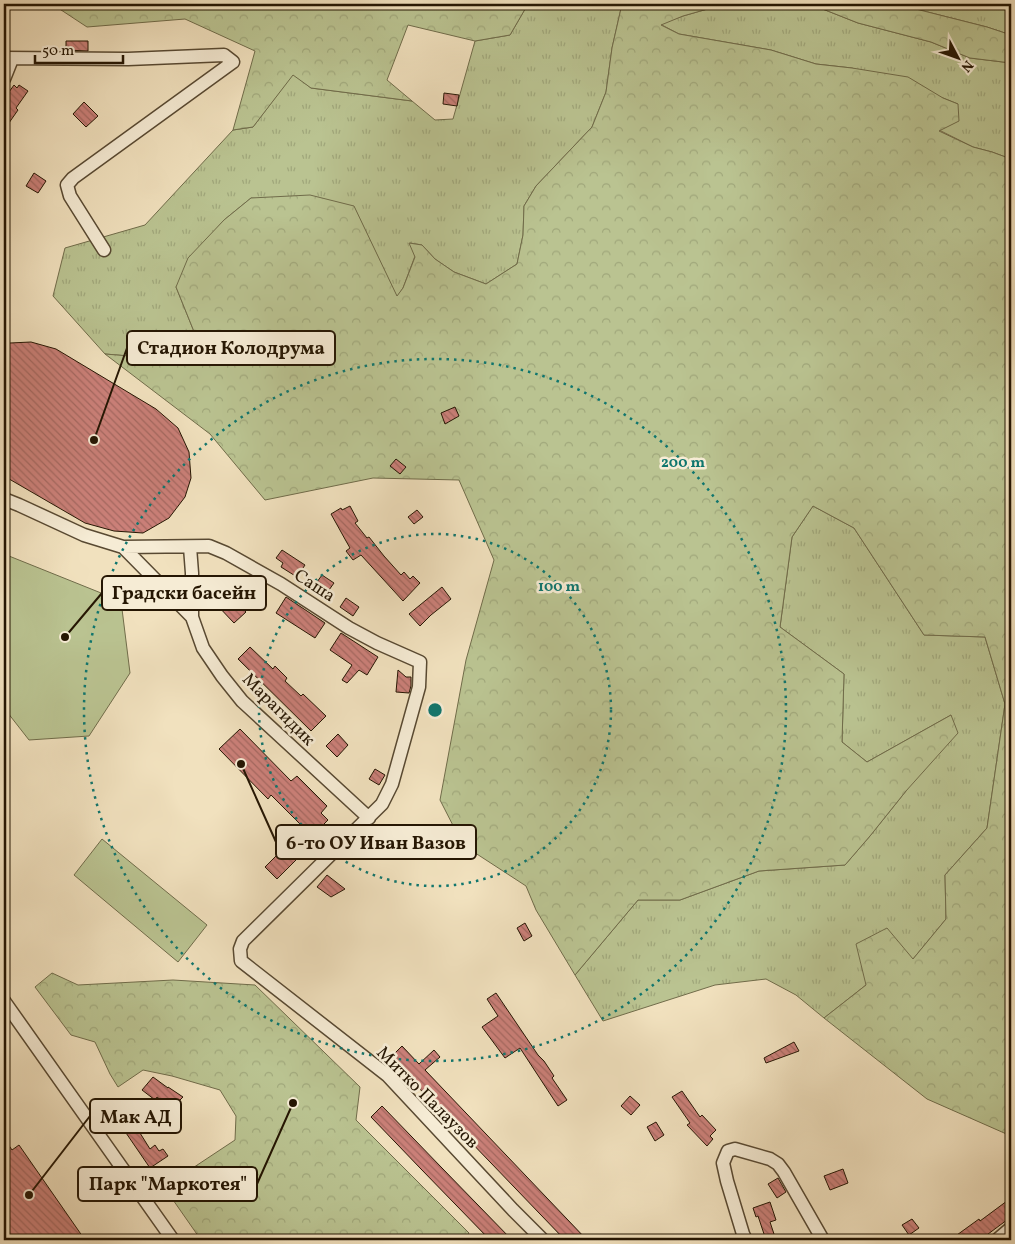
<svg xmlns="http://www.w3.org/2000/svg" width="1015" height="1244" viewBox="0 0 1015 1244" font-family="Vollkorn,serif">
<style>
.grass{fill:url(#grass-tufts);stroke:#706c4a}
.forest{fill:url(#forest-crowns);stroke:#706c4a}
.pitch{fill:#bac391;stroke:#706c4a}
.building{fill:url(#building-back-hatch);stroke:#251603}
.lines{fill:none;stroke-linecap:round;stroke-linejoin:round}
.minor-casing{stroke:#584932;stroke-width:15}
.minor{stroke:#f6ecd5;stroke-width:12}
.ring{fill:none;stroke:#0f766e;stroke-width:2.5;stroke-dasharray:2.5 5}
.labels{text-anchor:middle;stroke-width:5;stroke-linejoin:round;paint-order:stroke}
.street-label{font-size:18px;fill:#251603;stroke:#f6ecd5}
.centre{fill:#0f766e;stroke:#f6ecd5;stroke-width:2.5}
.ring-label{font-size:15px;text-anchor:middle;font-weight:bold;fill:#0f766e;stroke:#f6ecd5;stroke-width:5;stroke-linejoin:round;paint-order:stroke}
.leader{fill:none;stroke:#251603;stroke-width:2}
.callout-dot{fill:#251603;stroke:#f6ecd5;stroke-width:2}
.callout{fill:#f6ecd5;stroke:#251603;stroke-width:2}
.callout-label{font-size:19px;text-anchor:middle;font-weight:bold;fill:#251603}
</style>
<defs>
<pattern id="grass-tufts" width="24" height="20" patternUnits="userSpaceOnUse" patternTransform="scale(1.25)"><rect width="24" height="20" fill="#bac391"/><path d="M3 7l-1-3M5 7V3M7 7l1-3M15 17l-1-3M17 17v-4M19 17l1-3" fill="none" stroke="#a0a77b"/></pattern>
<pattern id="forest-crowns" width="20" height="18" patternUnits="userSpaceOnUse" patternTransform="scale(1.25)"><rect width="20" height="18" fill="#bac391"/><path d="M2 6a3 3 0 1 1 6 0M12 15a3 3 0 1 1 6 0" fill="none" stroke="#a0a77b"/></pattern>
<pattern id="building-back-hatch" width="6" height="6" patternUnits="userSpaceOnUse" patternTransform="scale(1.25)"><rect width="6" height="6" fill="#cb8079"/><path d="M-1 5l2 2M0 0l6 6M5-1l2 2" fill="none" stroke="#a56861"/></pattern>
</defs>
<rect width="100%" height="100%" fill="#f1e1be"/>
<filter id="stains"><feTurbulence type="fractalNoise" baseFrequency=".004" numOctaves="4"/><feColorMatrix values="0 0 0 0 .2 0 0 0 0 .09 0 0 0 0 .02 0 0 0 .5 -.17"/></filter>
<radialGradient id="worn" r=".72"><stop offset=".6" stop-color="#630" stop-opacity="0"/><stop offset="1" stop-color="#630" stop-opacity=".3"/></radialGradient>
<!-- grass -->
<path class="grass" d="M528 4H622L612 48 606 92 592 127 536 186 524 206 523 235 517 264 486 284 454 272 435 259 422 245 410 243 415 256 403 288 397 297 354 207 251 198 224 220 210 236 176 287 197 339 177 360 105 354 53 296 65 248 145 225 233 130 253 127 293 74 311 88 412 101 435 120 453 119 475 41 510 35Z
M735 4H810L858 23 931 42 970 58 1011 63V159L992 152 973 147 939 130 958 104 943 98 852 68 816 64 771 50 679 34 660 24 683 16 711 8Z
M899 4H1011V35L987 27 904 6Z
M813 506 854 528 924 635 985 637 1005 704 987 828 945 875 946 919 913 959 866 985 824 1018 796 995 766 979 715 985 603 1021 575 975 638 900H680L759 871 845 865 870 836 906 791 951 715 867 762 842 742 844 674 780 627 792 537Z"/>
<!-- forest -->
<path class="forest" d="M52 4H528L510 35 475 41 408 25 387 80 412 101 311 88 293 75 253 127 233 130 255 51 185 19 87 27Z
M622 4H735L711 8 683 16 661 25 679 34 771 50 816 64 852 68 908 77 943 98 958 104 959 121 939 131 973 147 992 152 1011 159V1136L927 1099 824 1018 866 985 856 944 887 928 913 959 946 919 945 875 987 828 1005 704 985 637 924 635 854 528 813 506 792 537 780 627 844 674 842 742 867 762 951 715 958 733 906 791 870 836 845 865 759 871 680 900H638L575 975 536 910 526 886 463 845 440 800 466 660 494 560 459 480 373 478 265 500 210 434 105 354 177 360 197 339 176 287 188 258 224 220 251 198 310 195 354 206 397 296 403 288 415 257 409 243 422 245 435 259 454 272 486 284 517 264 523 235 524 206 536 186 592 127 606 92 612 48Z
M810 4H899L904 6 987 27 1011 35V63L970 58 931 42 858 23Z
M52 973 78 985 173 980 255 985 360 1087 356 1120 469 1233 465 1240H201L164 1187 235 1140 236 1116 220 1090 172 1076 143 1070 118 1087 110 1074 95 1042 71 1035 35 987Z"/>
<!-- pitch -->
<path class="pitch" d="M4 554 121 601 130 673 89 736 29 740 4 708Z
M102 839 207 925 178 962 74 875Z"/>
<!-- building -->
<path class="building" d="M66 41H88V51L66 50Z
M14 85 17 88 19 85 28 91 16 108 18 110 4 130V99Z
M444 93 459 95 457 106 443 104Z
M84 102 98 116 86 127 73 114Z
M34 173 46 181 38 193 26 186Z
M31 342 56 349 156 409 178 428 189 452 191 478 185 497 169 518 143 533 114 531 85 523 4 476V346L10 343Z
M455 407 459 416 445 424 441 413Z
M396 459 406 467 400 474 390 466Z
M350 506 358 521 355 523 367 538 369 537 384 556 401 575 404 572 410 579 413 576 420 583 403 601 361 555 353 560 346 551 350 548 346 541 331 514 341 508 342 510Z
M417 510 423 517 414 524 408 517Z
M282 550 305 565 297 577 281 567 283 563 276 558Z
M322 575 334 583 324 597 312 589Z
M442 587 451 599 431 615 420 626 409 614Z
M227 593 246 612 234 623 216 604Z
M286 597 325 623 315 638 276 613Z
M346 598 359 607 353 616 340 607Z
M341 633 378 657 367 675 359 670 347 683 342 680 352 665 330 650Z
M250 647 273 669 275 666 287 678 285 681 301 696 303 694 326 716 311 731 238 659Z
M398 670 406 677H411V686L409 693 396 692Z
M240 729 291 781 297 776 327 806 321 813 328 820 312 836 271 795 268 799 219 749Z
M338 734 348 745 337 757 326 746Z
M375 769 385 775 379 785 369 779Z
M290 842 302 854 277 879 265 867Z
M318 843 324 849 314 860 307 853Z
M327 875 345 889 331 897 317 887Z
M525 923 532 936 524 941 517 928Z
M496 993 538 1055 544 1061 554 1076 552 1078 567 1100 558 1106 520 1048 505 1058 482 1027 498 1016 487 999Z
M794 1042 799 1051 766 1063 764 1058Z
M402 1046 419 1064 434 1050 440 1057 425 1070 587 1240H565L390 1058Z
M153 1077 168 1088V1087L183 1097 175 1105 171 1102 169 1106 157 1097 155 1100 142 1090Z
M682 1091 700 1117 702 1115 716 1130 710 1136 713 1139 707 1146 687 1125 690 1123 672 1097Z
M630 1096 640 1105 631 1115 621 1106Z
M382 1106 442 1168 512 1240H490L421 1169 371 1117Z
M142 1118 148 1127 140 1133 150 1149 155 1145 159 1151 163 1149 168 1156 150 1168 124 1130Z
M656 1122 664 1135 655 1141 647 1127Z
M4 1138 12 1150 19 1145 85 1240H4Z
M843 1169 848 1183 830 1190 824 1176Z
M778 1178 786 1192 777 1198 768 1184Z
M1011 1198V1217L980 1240H950L979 1219 980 1221Z
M770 1202 776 1220 770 1222 776 1240H766L758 1216 756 1217 753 1208Z
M912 1219 919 1228 909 1235 902 1225Z"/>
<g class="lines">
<!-- minor casing -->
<g class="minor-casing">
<path id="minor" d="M4 58 128 59 224 55 233 62 73 178 67 185 70 196 104 250
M4 79 12 59
M4 499 19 505 84 535 123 547 209 546 226 553 281 584 349 628 377 643 420 662 419 687 392 784 382 804 243 941 240 949 241 961 387 1075 513 1210 543 1240
M123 547 192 617
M190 547 192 573V617L203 648 222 676 242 701 369 818
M4 1001 173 1240
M746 1240 743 1234 727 1181 723 1163 728 1151 735 1149 770 1159 778 1164 784 1172 823 1240
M997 1240 1011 1228"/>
</g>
<!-- minor -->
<use href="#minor" class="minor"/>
</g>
<!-- distance rings -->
<g class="ring">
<circle cx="435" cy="710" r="176"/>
<circle cx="435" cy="710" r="351"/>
</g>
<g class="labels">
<!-- street labels -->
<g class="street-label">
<text transform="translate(315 585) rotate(33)" y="6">Саша</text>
<text transform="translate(279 709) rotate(45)" y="6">Марагидик</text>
<text transform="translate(428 1097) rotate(45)" y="6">Митко Палаузов</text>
</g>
</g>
<circle cx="435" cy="710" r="8" class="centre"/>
<g class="ring-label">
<text x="683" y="467">200 m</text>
<text x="559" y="591">100 m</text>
</g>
<!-- callouts -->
<path class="leader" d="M94 440L127 348M65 637L102 593M241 764L276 842M29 1195L90 1116M293 1103L257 1184"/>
<g class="callout-dot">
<circle cx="94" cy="440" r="5"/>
<circle cx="65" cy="637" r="5"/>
<circle cx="241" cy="764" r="5"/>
<circle cx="29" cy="1195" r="5"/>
<circle cx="293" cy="1103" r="5"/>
</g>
<g class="callout">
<rect x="127" y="331" width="208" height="34" rx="5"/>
<rect x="102" y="576" width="164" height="34" rx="5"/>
<rect x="276" y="825" width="200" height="34" rx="5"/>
<rect x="90" y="1099" width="91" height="34" rx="5"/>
<rect x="78" y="1167" width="179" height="34" rx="5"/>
</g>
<g class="callout-label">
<text x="231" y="354">Стадион Колодрума</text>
<text x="184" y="599">Градски басейн</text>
<text x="376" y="849">6-то ОУ Иван Вазов</text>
<text x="136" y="1123">Мак АД</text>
<text x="168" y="1190">Парк "Маркотея"</text>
</g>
<!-- margin -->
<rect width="1015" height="1244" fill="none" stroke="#f1e1be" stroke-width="20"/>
<rect x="5" y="5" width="1005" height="1234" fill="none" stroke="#251603" stroke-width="2.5"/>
<rect x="10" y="10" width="995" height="1224" fill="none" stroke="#251603"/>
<!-- north arrow -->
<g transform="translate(958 58) rotate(131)" stroke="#f6ecd5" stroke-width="4" paint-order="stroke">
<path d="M0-4L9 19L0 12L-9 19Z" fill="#251603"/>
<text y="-8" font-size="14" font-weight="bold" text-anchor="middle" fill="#251603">N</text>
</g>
<!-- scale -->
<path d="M35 55v8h88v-8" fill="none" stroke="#251603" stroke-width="2.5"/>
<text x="42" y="55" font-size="15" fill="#251603" stroke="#f6ecd5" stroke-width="4" paint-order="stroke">50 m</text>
<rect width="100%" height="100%" filter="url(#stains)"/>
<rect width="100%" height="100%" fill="url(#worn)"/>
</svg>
